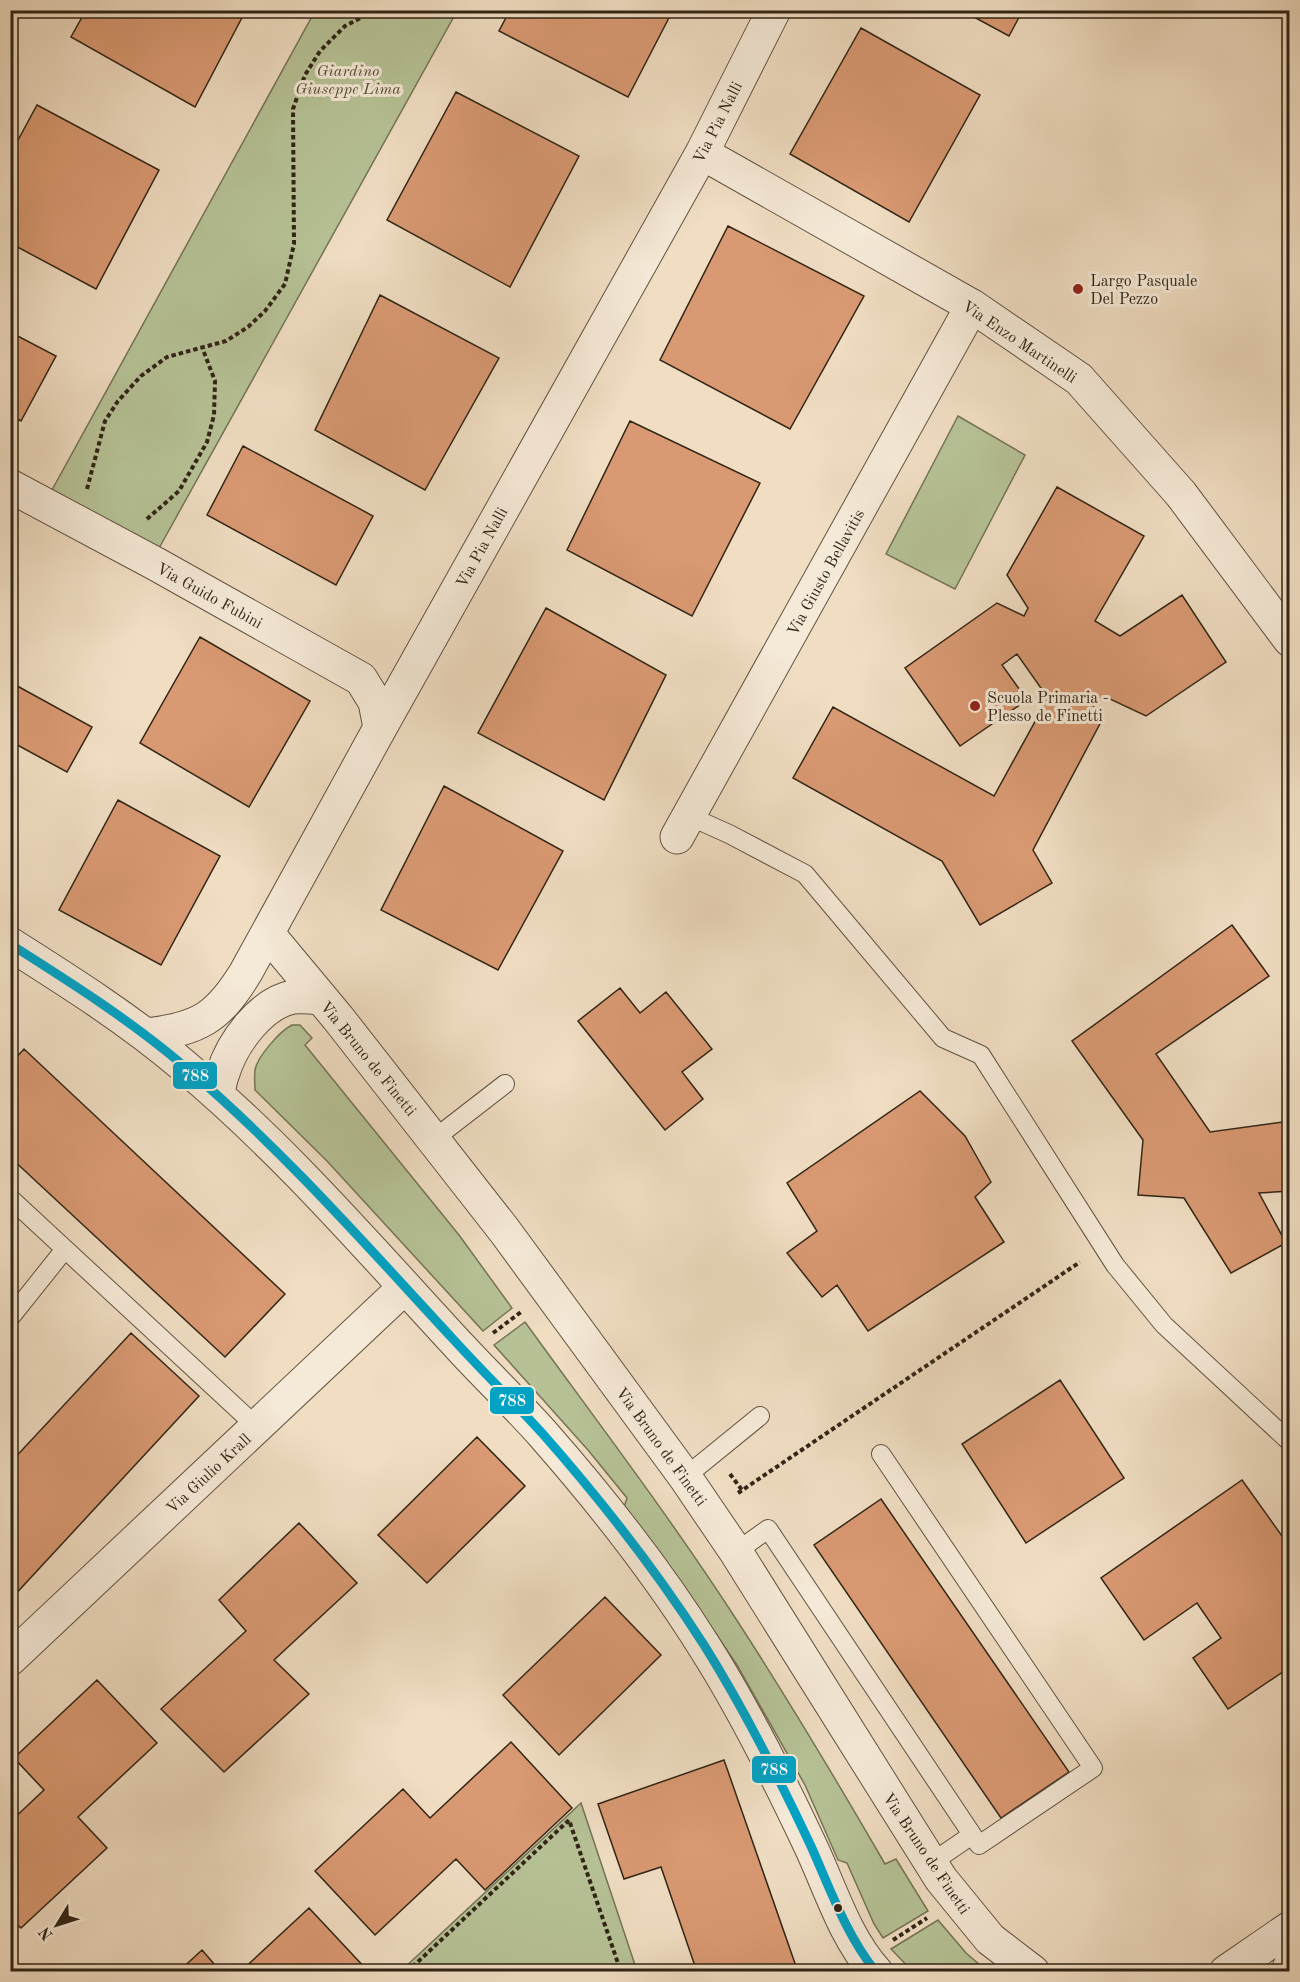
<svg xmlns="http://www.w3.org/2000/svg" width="1300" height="1982" viewBox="0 0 1300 1982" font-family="'Old Standard TT',serif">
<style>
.green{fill:#b6c296;stroke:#747456;stroke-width:1.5}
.building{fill:#d99972;stroke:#312516;stroke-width:1.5}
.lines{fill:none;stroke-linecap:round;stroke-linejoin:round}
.lane-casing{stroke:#615341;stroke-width:20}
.street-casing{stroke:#615341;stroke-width:35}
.path{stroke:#312516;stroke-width:4;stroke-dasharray:4.5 3;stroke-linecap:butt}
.lane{stroke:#f5e9d7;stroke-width:18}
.street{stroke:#f5e9d7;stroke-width:33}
.bus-1-casing{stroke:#f5e9d7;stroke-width:14}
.bus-1{stroke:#02a2c5;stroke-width:9}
.poi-dot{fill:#8f2418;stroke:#f5e9d7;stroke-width:2}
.bus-dot{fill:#312516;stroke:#f5e9d7;stroke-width:2}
.labels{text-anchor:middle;stroke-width:6;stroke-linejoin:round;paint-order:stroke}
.park-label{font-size:16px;font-style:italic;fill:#524c36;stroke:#f5e9d7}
.street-label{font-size:16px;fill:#312516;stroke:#f5e9d7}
.poi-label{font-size:16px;fill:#312516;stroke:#f5e9d7;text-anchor:start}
.line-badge{stroke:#f5e9d7;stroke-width:2}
.badge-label{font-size:16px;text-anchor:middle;font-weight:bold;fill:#fff}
</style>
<rect width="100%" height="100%" fill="#f0ddc2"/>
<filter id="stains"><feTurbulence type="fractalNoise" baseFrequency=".00333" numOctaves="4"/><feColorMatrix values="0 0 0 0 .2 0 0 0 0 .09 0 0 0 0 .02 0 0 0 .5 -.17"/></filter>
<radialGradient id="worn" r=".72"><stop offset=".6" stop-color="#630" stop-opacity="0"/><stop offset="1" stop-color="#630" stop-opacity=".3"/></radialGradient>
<!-- green -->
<path class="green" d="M315 11H457L158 550 52 490Z
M958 416 1025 455 955 589 886 554Z
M292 1025H300L312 1038 305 1045 459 1235 512 1308 483 1331 327 1161 255 1090C255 1084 254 1077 255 1070 257 1057 280 1031 292 1025Z
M525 1322C596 1420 670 1517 736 1619 788 1699 837 1781 885 1864L896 1859 928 1911 883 1938 874 1924 847 1863 838 1860 805 1785 737 1665 680 1581 624 1507 627 1498 588 1450 494 1345Z
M581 1803 637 1971H401Z
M938 1920 966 1953 987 1971H912L891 1949Z"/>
<!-- building -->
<path class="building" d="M86 10H246L195 107 71 37Z
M510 10H673L628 97 499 31Z
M961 10H1023L1009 36Z
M861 28 980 95 909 222 790 154Z
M456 92 579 156 510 287 387 220Z
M37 105 159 170 96 289 10 243V155Z
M728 226 864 296 790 429 660 360Z
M380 295 499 358 425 490 315 430Z
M10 332 56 356 21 421 10 415Z
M630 421 760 483 692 616 567 550Z
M243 446 373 516 336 585 207 515Z
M1057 487 1144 536 1095 621 1120 636 1182 595 1226 662 1146 716 1106 697 1093 705 1102 720 1033 850 1052 883 980 925 942 861 793 778 833 707 994 796 1048 698 1017 654 1002 665 1027 700 960 746 905 668 997 603 1024 616 1028 608 1007 575Z
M546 608 666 675 604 800 478 733Z
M200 637 310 701 249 807 140 743Z
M10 682 92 727 67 772 10 741Z
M444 786 563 851 498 970 381 910Z
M118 800 220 856 161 965 59 910Z
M1232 925 1269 976 1156 1054 1210 1132 1290 1121V1191L1259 1193 1286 1243 1231 1273 1184 1198 1138 1195 1143 1140 1072 1041Z
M620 988 640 1013 666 992 712 1049 682 1072 703 1099 665 1130 578 1021Z
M24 1049 285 1294 225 1357 10 1157V1064Z
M920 1091 965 1136 991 1182 975 1197 1004 1242 868 1331 837 1285 822 1297 787 1253 817 1231 787 1183Z
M131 1333 199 1396 10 1600V1463Z
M1060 1380 1124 1478 1026 1543 962 1444Z
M477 1437 525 1486 427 1583 378 1535Z
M1242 1480 1282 1536 1290 1531V1667L1228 1709 1193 1658 1221 1638 1197 1603 1144 1640 1101 1578Z
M881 1499 1069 1772 1001 1818 814 1545Z
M299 1523 357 1583 274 1660 309 1694 224 1772 161 1709 246 1631 219 1600Z
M605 1597 661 1655 559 1755 503 1695Z
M97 1680 157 1743 78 1817 107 1848 21 1928 10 1918V1822L44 1790 14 1758Z
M511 1742 572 1808 485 1890 456 1859 375 1935 315 1871 403 1789 430 1818Z
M724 1760 798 1972H697L661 1867 624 1879 598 1804Z
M309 1908 367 1970 365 1972H240Z
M202 1950 221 1972H178Z"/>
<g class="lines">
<!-- lane casing -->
<g class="lane-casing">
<path id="lane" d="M689 816 729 834 805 874 943 1038 981 1055 1115 1265 1164 1325 1290 1442
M434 1139 505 1084
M10 1198 257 1427
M10 1318 65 1249
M685 1477 760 1416
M736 1552 768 1529 979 1845 1093 1768 881 1454
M931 1863 972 1835"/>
</g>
<!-- street casing -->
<g class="street-casing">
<path id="street" d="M702 153 972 306 1079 379 1181 494 1290 640
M10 486 156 564 361 679 375 702 380 728
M677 837 972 306
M268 934 338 1018 504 1230 685 1477 736 1552 941 1879 990 1939 1033 1972
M10 944C70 982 130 1020 184 1066 287 1152 371 1251 462 1349 488 1377 516 1404 542 1433 600 1499 657 1571 704 1646 744 1709 778 1777 810 1845 830 1887 844 1936 876 1972
M146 1035C199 1029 218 1018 246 972L380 728 702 153 774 10
M218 1095C219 1088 220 1080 223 1073 232 1043 261 1003 293 997 303 996 312 997 321 998
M10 1659 405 1287
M1226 1972 1290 1928
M1288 1972 1290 1966"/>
</g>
<!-- path -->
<path class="path" d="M87 489 105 421 118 401 141 376 167 357 226 341 248 327 265 311 285 284 294 244 293 109 305 75 320 51 345 26 376 10
M147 519 179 491 207 442 214 415 215 381 202 347
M493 1333 521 1312
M730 1474 742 1490
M738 1493 1080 1262
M893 1940 927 1918
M407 1972 569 1820 621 1972"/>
<!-- lane -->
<use href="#lane" class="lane"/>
<!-- street -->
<use href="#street" class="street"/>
<!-- bus-1 casing -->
<g class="bus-1-casing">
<path id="bus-1" d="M10 944C70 982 130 1020 184 1066 282 1149 366 1245 453 1339 482 1371 513 1401 542 1433 601 1500 656 1570 704 1645 744 1709 778 1776 810 1844 830 1888 845 1933 876 1972"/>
</g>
<!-- bus-1 -->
<use href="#bus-1" class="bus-1"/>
</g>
<!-- markers -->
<g class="poi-dot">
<circle cx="1078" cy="289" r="6"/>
<circle cx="975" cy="706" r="6"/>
</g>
<circle class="bus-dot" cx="838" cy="1908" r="5"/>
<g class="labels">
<!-- park labels -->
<g class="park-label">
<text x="348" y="76">Giardino<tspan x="348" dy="18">Giuseppe Lima</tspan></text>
</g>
<!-- street labels -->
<g class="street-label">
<text transform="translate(717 122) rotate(-63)" y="6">Via Pia Nalli</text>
<text transform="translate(1020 341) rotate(34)" y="6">Via Enzo Martinelli</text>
<text transform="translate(481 547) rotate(-61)" y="6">Via Pia Nalli</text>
<text transform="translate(825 572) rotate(-61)" y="6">Via Giusto Bellavitis</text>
<text transform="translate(210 595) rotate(29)" y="6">Via Guido Fubini</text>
<text transform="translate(369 1058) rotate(51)" y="6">Via Bruno de Finetti</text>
<text transform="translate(662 1446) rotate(54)" y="6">Via Bruno de Finetti</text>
<text transform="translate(208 1473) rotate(-43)" y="6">Via Giulio Krall</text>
<text transform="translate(927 1853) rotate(56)" y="6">Via Bruno de Finetti</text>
</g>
<!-- poi labels -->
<g class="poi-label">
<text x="1090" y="286">Largo Pasquale<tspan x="1090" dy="18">Del Pezzo</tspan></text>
<text x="987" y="703">Scuola Primaria -<tspan x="987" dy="18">Plesso de Finetti</tspan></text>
</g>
</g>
<g class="line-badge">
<rect x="172" y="1061" width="46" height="29" rx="6" fill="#02a2c5"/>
<rect x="489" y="1386" width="46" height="29" rx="6" fill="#02a2c5"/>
<rect x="751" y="1755" width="46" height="29" rx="6" fill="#02a2c5"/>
</g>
<g class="badge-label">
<text x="195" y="1081">788</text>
<text x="512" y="1406">788</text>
<text x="774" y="1775">788</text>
</g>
<!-- margin -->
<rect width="1300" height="1982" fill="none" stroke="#f0ddc2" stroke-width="36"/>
<rect x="12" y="12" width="1276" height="1958" fill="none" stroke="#312516" stroke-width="3"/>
<rect x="18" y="18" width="1264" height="1946" fill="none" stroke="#312516" stroke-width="1.5"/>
<!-- north arrow -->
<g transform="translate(57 1925) rotate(232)" stroke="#f5e9d7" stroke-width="4.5" paint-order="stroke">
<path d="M0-4.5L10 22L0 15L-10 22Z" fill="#312516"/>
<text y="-9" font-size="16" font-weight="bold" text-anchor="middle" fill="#312516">N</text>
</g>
<rect width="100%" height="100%" filter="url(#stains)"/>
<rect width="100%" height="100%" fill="url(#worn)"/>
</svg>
